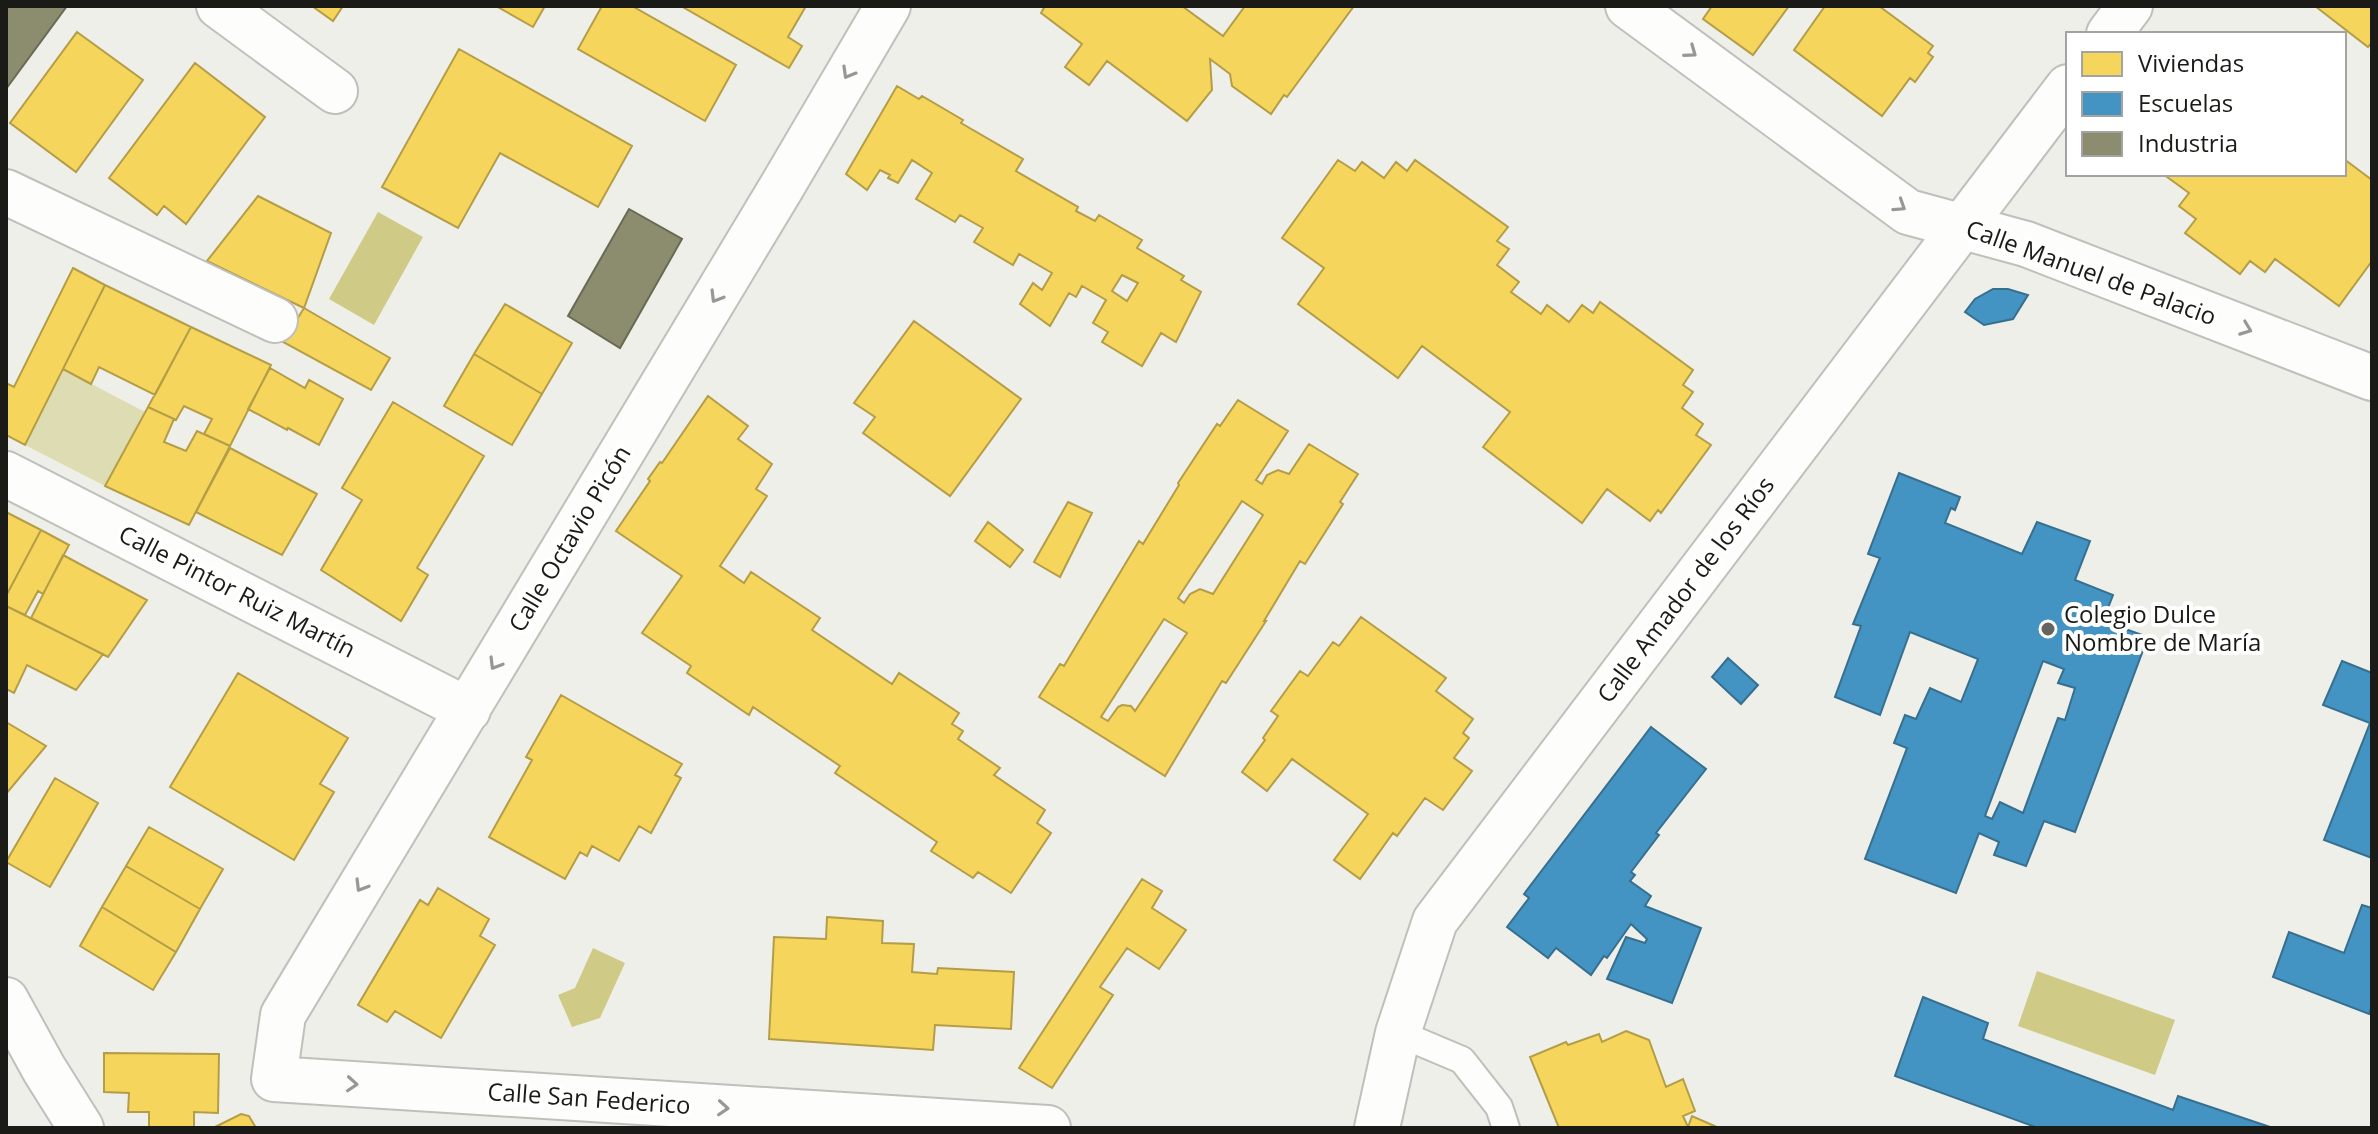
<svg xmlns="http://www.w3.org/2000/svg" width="2378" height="1134" viewBox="0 0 2378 1134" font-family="'Open Sans',sans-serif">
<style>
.green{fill:#dedcb2}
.water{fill:#cfca86}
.homes{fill:#f6d55c;stroke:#b49d47;stroke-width:2;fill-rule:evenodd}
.schools{fill:#4393c3;stroke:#376f8f;stroke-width:2;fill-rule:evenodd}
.industry{fill:#8c8c6e;stroke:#6a6a54;stroke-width:2}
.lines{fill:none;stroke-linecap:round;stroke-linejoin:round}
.lane-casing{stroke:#bfbfbb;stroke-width:30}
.street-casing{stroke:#bfbfbb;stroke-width:48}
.secondary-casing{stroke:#bfbfbb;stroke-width:48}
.lane{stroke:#fdfdfc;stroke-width:26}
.street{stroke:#fdfdfc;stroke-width:44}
.secondary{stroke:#fdfdfc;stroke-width:44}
.oneway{stroke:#979794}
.poi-dot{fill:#656560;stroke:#fff;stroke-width:3}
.labels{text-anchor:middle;stroke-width:8;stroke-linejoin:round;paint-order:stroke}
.street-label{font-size:24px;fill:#1a1a16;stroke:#fff}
.poi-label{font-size:24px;fill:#1a1a16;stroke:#fff;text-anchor:start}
</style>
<rect width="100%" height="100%" fill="#efefe9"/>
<!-- green -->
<path class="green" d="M63 369 145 412 105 486 25 445Z"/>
<!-- water -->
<path class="water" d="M378 212 423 237 374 325 329 299Z
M593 948 625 963 600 1018 572 1027 558 995 575 988Z
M2037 971 2175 1020 2155 1075 2018 1026Z"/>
<!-- homes -->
<path class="homes" d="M312 6H343L333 21Z
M496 6H545L533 27Z
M602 6H632L736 65 705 121 578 49Z
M681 6H806L788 37 802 46 789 68Z
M1045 6H1182L1223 36 1245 6H1354L1287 97 1284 95 1271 114 1232 86 1230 74 1210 59 1212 90 1187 121 1107 61 1089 85 1065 67 1082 44 1041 13Z
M1712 6H1789L1753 55 1703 19Z
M1825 6H1879L1933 46 1928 53 1933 57 1915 82 1910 78 1882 116 1794 50Z
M2315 6H2372V42L2368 47Z
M77 32 143 80 76 172 10 123Z
M459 49 632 146 598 207 500 153 458 228 382 187Z
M195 63 265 117 186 224 164 206 157 215 109 178Z
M897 86 919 99 922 96 963 120 961 123 1023 159 1016 171 1078 207 1076 211 1095 221 1099 215 1142 240 1137 248 1184 276 1181 280 1201 292 1176 342 1161 333 1142 366 1102 342 1108 332 1093 323 1106 300 1082 286 1076 297 1069 293 1050 326 1020 304 1033 283 1042 290 1052 273 1019 254 1013 265 974 242 983 228 960 215 955 222 916 199 932 173 912 160 898 183 888 178 890 175 880 170 867 190 846 174ZM1122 275 1138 283 1127 301 1112 291Z
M2344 159 2372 180V261L2339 306 2275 259 2265 272 2250 261 2240 274 2185 233 2196 219 2179 206 2189 193 2163 174H2344Z
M1338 160 1355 171 1362 162 1384 178 1396 162 1407 171 1415 160 1508 227 1497 241 1509 249 1497 265 1519 282 1511 292 1541 314 1547 305 1569 322 1582 305 1593 313 1600 302 1693 370 1683 385 1693 392 1682 408 1703 424 1696 435 1711 445 1661 513 1658 510 1650 521 1607 489 1582 523 1483 447 1510 412 1422 346 1398 378 1298 304 1324 268 1282 238Z
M258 196 331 233 304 308 207 261Z
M73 268 105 285 25 445 6 435V383L14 387Z
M105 285 191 327 155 395 99 367 91 384 63 369Z
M505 304 572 343 542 394 474 354Z
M304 308 390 358 371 390 283 342Z
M914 321 1021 399 950 496 863 433 875 417 854 403Z
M191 327 271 365 230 446 204 434 212 419 184 406 176 420 148 407Z
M474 354 542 394 512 445 444 406Z
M270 368 305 388 309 380 343 399 319 445 288 428 287 430 248 409Z
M708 396 748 426 738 439 772 464 756 489 767 496 720 566 744 583 751 572 820 618 812 630 892 684 899 673 959 713 952 724 963 731 958 739 1000 768 994 775 1045 810 1037 823 1051 833 1011 893 978 872 973 878 931 851 937 842 835 773 840 766 753 707 749 715 687 673 691 666 642 633 682 576 616 531 650 481 648 479 660 462 662 463Z
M1238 400 1288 431 1256 480 1262 484 1267 475 1278 470 1289 474 1309 444 1358 474 1340 502 1343 504 1305 564 1300 561 1264 621H1266L1226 683 1222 681 1165 776 1039 697 1060 664 1064 666 1139 541 1143 544 1179 485 1178 483 1217 424 1220 426ZM1242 501 1263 515 1213 594 1200 589 1190 594 1184 603 1178 598ZM1164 619 1187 633 1135 711 1131 706 1122 705 1118 707 1108 721 1101 717Z
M393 402 484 456 417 568 428 575 401 621 321 570 362 500 342 488Z
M148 407 174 419 164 442 186 451 197 431 230 446 189 525 105 486Z
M230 448 317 494 282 555 196 512Z
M1068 502 1092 513 1060 577 1034 562Z
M6 512 41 530 6 596Z
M988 522 1023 550 1010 567 975 541Z
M41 530 69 545 43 594 38 591 25 615 6 606V596Z
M63 555 147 600 108 657 31 618Z
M6 606 103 654 76 690 27 665 14 693 6 689Z
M1361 617 1446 678 1436 691 1473 719 1463 733 1469 738 1454 758 1472 771 1443 810 1425 798 1397 836 1393 833 1360 879 1334 860 1368 814 1292 759 1267 791 1242 772 1265 740 1263 738 1278 716 1271 711 1300 671 1308 676 1333 642 1339 646Z
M238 673 348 738 320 784 334 792 294 860 170 787Z
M561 695 682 764 675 775 681 778 651 833 639 826 619 861 592 846 587 856 580 852 565 879 489 837 532 760 526 757Z
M6 722 46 746 6 794Z
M55 778 98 803 50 887 6 862Z
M149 827 223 869 200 909 126 866Z
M126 866 200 909 176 952 102 907Z
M1142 879 1162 891 1152 908 1186 930 1159 969 1127 948 1100 987 1113 995 1052 1088 1019 1068Z
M438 888 489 919 480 936 495 945 441 1038 395 1011 387 1022 358 1005 420 900 428 905Z
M102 907 176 952 153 990 80 946Z
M827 917 883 921 882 943 914 944 912 972 937 974 938 968 1014 972 1011 1029 935 1025 933 1050 769 1039 774 937 826 939Z
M1626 1031 1649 1040 1666 1087 1683 1079 1695 1111 1683 1116 1688 1127 1692 1116 1719 1128H1559L1530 1057 1566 1042 1568 1045 1599 1034 1602 1042Z
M104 1053 219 1054 218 1113 194 1112V1128H149V1112H128L129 1093 104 1092Z
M241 1114 249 1116 256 1128H213Z"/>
<!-- schools -->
<path class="schools" d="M1993 289H2008L2028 295 2013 319 1984 325 1965 312 1975 299Z
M1899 473 1960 497 1955 510 1951 508 1945 523 2022 554 2037 522 2090 541 2075 580 2113 595 2103 621 2148 637 2075 832 2044 821 2026 866 1994 855 1999 842 1979 833 1956 893 1865 859 1907 748 1894 743 1905 715 1916 719 1930 688 1961 702 1978 659 1910 632 1880 715 1835 697 1861 626 1853 624 1880 558 1868 554ZM2043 661 2064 669 2058 683 2075 688 2065 720 2058 718 2023 813 2000 802 1992 819 1985 816Z
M1728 658 1758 685 1741 704 1712 677Z
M2342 661 2372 673V858L2324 840 2370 723 2323 705Z
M1651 727 1706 769 1656 833 1659 835 1631 872 1635 875 1630 881 1651 896 1645 906 1701 928 1672 1003 1607 979 1626 937 1645 943 1647 939 1631 924 1607 958 1604 956 1591 975 1556 948 1548 958 1507 927 1529 898 1524 894Z
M2362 905 2372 908V1005L2369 1014 2273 977 2289 932 2344 953Z
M1923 997 1988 1023 1983 1039 2173 1110 2178 1096 2273 1128H2038L1895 1076Z"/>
<!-- industry -->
<path class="industry" d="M6 6H67L6 89Z
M629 209 682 239 620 348 568 316Z"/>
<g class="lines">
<!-- lane casing -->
<g class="lane-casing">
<path id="lane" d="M1398 1033 1462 1060 1499 1107 1506 1128"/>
</g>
<!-- street casing -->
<g class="street-casing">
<path id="street" d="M219 6 335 91
M888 6 781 188 283 1015 274 1079 1048 1128
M6 192 275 320
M6 474 468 710
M6 1000 44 1069 81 1128"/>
</g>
<!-- secondary casing -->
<g class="secondary-casing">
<path id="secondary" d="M1628 6 1908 212 2026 244 2372 378
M2109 34 2130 6
M1377 1128 1398 1033 1435 921 2068 87"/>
</g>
<!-- lane -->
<use href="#lane" class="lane"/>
<!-- street -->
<use href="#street" class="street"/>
<!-- secondary -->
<use href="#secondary" class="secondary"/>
</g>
<!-- one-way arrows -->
<defs><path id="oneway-chevron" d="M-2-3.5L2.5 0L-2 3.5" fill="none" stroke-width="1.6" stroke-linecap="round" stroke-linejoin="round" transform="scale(2)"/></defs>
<g class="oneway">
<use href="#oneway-chevron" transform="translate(1691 52) rotate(36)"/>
<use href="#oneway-chevron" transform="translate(848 73) rotate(120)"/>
<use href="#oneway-chevron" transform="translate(1900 206) rotate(33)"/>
<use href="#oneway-chevron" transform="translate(716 297) rotate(121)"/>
<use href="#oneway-chevron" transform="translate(2246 329) rotate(21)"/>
<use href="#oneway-chevron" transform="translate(495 664) rotate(121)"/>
<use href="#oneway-chevron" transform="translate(361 886) rotate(121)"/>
<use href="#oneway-chevron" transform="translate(352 1084) rotate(4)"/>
<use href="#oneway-chevron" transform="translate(723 1108) rotate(4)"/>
</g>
<!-- markers -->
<circle class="poi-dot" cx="2048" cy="629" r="8"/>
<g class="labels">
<!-- street labels -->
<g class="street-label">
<text transform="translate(2091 273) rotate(20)" y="8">Calle Manuel de Palacio</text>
<text transform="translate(570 539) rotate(-59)" y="8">Calle Octavio Picón</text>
<text transform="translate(1686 590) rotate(-53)" y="8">Calle Amador de los Ríos</text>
<text transform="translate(237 592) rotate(27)" y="8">Calle Pintor Ruiz Martín</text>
<text transform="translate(589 1099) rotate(4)" y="8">Calle San Federico</text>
</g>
<!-- poi labels -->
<g class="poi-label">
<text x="2064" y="623">Colegio Dulce<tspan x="2064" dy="28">Nombre de María</tspan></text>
</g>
</g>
<!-- border -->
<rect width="2378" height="1134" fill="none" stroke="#1a1a16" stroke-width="16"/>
<!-- legend -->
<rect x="2066" y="32" width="280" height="144" fill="#ffffff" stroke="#a3a3a2" stroke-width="2"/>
<rect x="2082" y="52" width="40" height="24" fill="#f6d55c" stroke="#a3a3a2" stroke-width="2"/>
<text x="2138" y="72" font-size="24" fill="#1a1a16">Viviendas</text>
<rect x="2082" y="92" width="40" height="24" fill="#4393c3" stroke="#a3a3a2" stroke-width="2"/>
<text x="2138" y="112" font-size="24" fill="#1a1a16">Escuelas</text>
<rect x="2082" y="132" width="40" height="24" fill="#8c8c6e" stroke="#a3a3a2" stroke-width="2"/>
<text x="2138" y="152" font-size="24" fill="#1a1a16">Industria</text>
</svg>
